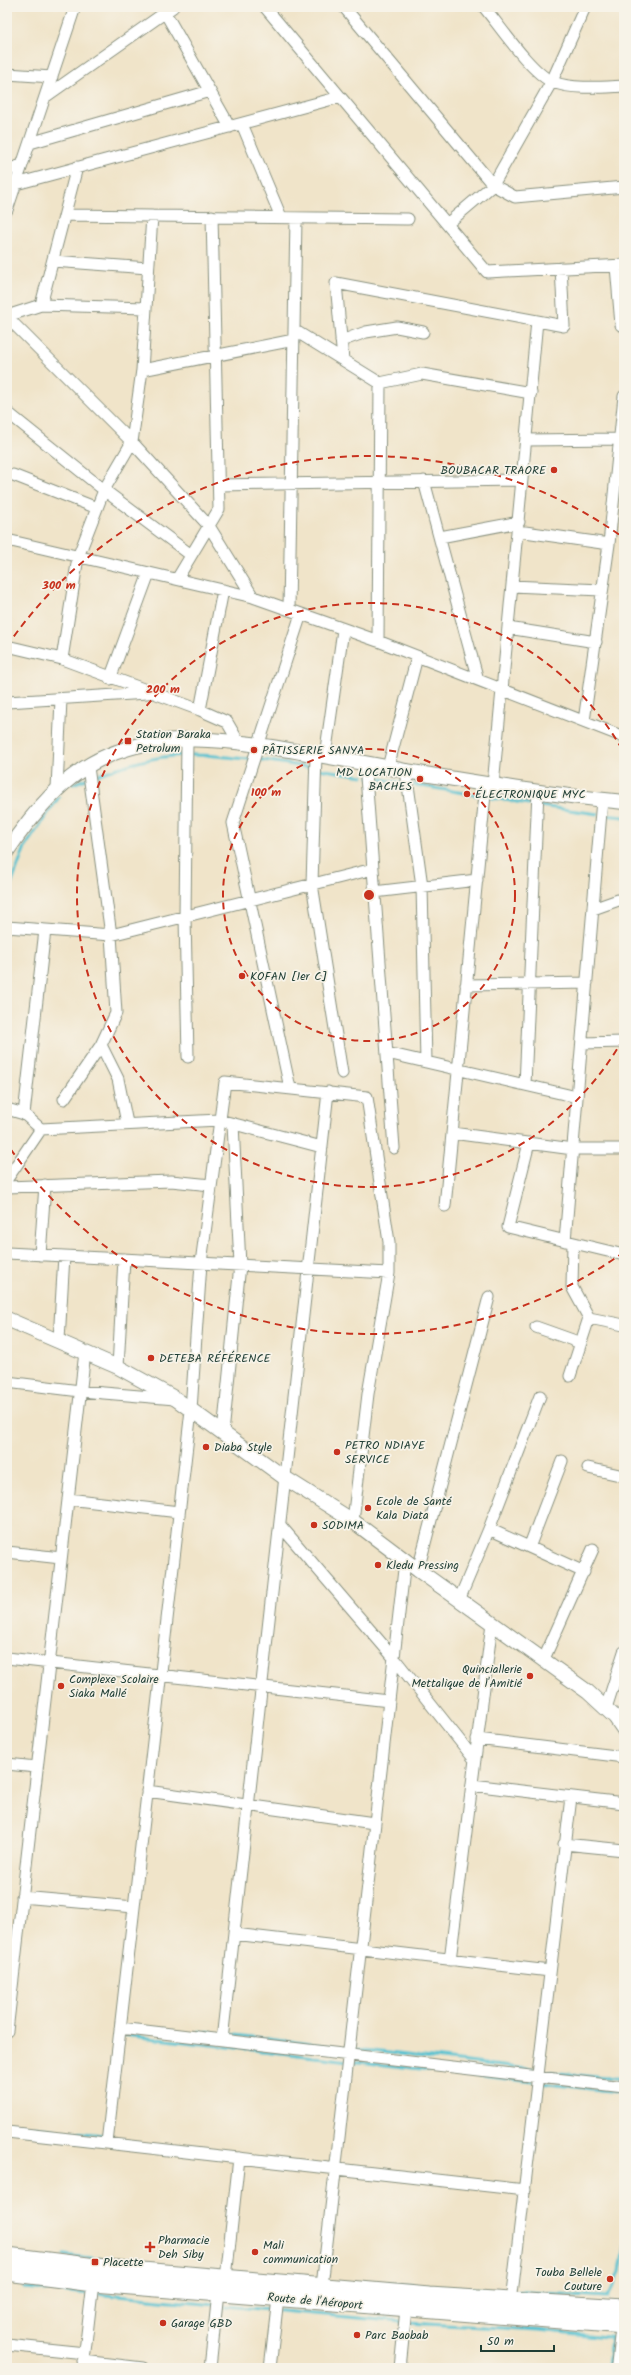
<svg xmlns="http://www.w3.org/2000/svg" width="631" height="2375" viewBox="0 0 631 2375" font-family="Kalam,sans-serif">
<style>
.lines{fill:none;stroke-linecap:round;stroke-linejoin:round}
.stream{stroke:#57c2d1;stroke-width:3}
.minor-casing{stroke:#88907e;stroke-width:13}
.major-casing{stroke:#88907e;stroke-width:16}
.highway-casing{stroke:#88907e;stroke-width:19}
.minor{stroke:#fff;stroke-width:11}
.major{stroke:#fff;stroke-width:14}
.highway{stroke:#fff;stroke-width:17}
.ring{fill:none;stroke:#c8321e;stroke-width:2;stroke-dasharray:7 5}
.poi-dot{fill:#c8321e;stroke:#f7f3e8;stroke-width:1.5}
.labels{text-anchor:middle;stroke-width:3.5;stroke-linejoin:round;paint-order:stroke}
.poi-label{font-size:12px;fill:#1f3d34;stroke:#f7f3e8;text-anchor:start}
.street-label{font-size:12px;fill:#1f3d34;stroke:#f7f3e8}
.centre{fill:#c8321e;stroke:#f7f3e8;stroke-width:2}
.ring-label{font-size:12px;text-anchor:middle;font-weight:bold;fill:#c8321e;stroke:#f7f3e8;stroke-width:3.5;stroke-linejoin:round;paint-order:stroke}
</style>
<rect width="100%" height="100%" fill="#f7f3e8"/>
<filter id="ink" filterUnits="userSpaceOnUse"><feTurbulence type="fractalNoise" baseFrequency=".025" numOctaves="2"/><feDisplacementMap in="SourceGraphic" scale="8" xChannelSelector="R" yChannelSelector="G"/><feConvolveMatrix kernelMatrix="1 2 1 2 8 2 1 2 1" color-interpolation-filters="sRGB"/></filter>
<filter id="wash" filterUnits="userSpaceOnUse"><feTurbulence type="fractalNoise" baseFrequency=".012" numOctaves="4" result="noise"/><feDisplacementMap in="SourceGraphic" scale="16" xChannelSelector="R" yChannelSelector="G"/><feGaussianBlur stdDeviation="0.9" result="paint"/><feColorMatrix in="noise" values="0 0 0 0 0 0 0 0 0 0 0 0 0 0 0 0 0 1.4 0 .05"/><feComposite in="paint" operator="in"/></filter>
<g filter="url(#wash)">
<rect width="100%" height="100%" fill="#f0e4c9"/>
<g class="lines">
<!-- stream -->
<path class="stream" d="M256 759 363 776
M92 777C125 764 160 754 196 755 214 755 233 758 251 759
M369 777 405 783
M73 784 86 779
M410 784 482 796
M487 797 535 805
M540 806 598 814
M604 815 624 817
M7 896 25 847 59 797
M200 2032 220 2034
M225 2034 536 2070
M123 2035 534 2082
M541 2071 624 2080
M540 2083 624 2093
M7 2125 103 2135V2134
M64 2255 108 2260
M374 2283 608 2297 620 2273 624 2246
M25 2288 89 2294
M95 2294 402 2322
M407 2323 538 2330 617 2338
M608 2368 611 2337"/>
</g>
</g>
<g filter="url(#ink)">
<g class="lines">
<!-- minor casing -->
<g class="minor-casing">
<path id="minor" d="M162 7 230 127
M265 7 487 272 624 265
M344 7 493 185 515 197 624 187
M484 7C499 25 532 74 553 82 573 90 603 87 624 86
M7 74 52 77
M45 97 173 7
M242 124 281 217
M30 143 210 91
M7 170 22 165
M16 184 340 97
M7 210 75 7
M65 215 408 219
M447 224 493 185 552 81 585 7
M53 261 148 268
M616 266 621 325
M41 305 77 167
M7 316 41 305 146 308
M7 317 132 442 209 526 253 597
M294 330 380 383 422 374 531 393
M341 341 366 332 397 327 423 332
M343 360 336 283 564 326 561 268
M142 370 294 340
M7 412 104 490 191 555
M526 440 619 439
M13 475 97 508
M424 481 478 680
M220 485 522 480
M518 531 609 544
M440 537 519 522
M7 540 253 597 378 641 624 737
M177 579 219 509 212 216
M512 586 601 590
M289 609 296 218
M508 628 596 642
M378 641 380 383
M7 646 62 659 200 710 227 722 238 741
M62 659 78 557 104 490 132 442 142 370 152 216
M110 679 149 573
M7 702 147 693
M200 710 223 590
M584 721 609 544 624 396
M187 740 185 917 188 1057
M316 755 312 884 342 1073
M325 756 343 630
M365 763 394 1148
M388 767 417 657
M406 771 422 886 426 1062
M493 785 537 321
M57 789 61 699
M374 892 477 880
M593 909 624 898
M7 927 111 935 373 869
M466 985 587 983
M582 1043 624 1042
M101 1045 118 1079 127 1123
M387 1053 577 1097
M525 1085 538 791
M290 1088 233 823 301 614
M64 1099 101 1045 116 1013 111 935 88 767
M7 1109 24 1114 41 1129
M24 1114 45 930
M452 1133 573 1149H624
M529 1143 508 1227 624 1255
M7 1179 41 1129 219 1120 322 1147
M7 1187 171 1181 211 1185
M445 1206 486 784
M565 1241 602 800
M573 1243 572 1287 589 1318 624 1325
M7 1253 389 1273
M40 1255 45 1185
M536 1327 581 1343
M59 1340 64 1256
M118 1367 124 1259
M570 1376 589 1318
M7 1382 80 1391 175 1399
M223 1433 240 1265 233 1124
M588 1468 624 1476
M68 1499 179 1512
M280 1525 394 1658 475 1760
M489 1529 584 1572
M530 1545 562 1461
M7 1552 61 1558
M418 1570 489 1297
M459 1600 489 1529 540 1396
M7 1658 389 1701
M543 1661 593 1549
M606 1708 624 1652
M477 1739 624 1757
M7 1764 36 1767
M472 1785 624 1803
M147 1791 374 1823
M564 1844 624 1850
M22 1897 134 1907
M234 1934 550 1971
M450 1960 492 1623
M120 2028 624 2087
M7 2031 85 1352
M222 2040 328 1092
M7 2132 525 2190
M107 2143 191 1410 201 1263 225 1082 367 1097 389 1242V1273L368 1394 353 1521
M226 2278 239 2158
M322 2286 405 1561
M511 2302 571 1797
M7 2345 85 2353
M83 2361 143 2368
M83 2368 93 2283
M210 2368 218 2293
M270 2368 278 2298
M400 2368 406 2309"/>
</g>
<!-- major casing -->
<g class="major-casing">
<path id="major" d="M7 851C32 814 64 774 107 756 169 729 237 741 301 752 336 758 371 764 406 771 478 783 551 795 624 802
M7 1319 118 1367 176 1399 285 1478 353 1521 418 1570 588 1692 615 1717 624 1730
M618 2368 624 2315"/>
</g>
<!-- highway casing -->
<g class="highway-casing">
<path id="highway" d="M7 2256 96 2267 429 2296 624 2308
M7 2272 93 2283 624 2325"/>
</g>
<!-- minor -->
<use href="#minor" class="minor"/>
<!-- major -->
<use href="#major" class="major"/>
<!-- highway -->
<use href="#highway" class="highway"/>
</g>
</g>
<!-- distance rings -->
<g class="ring">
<circle cx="369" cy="895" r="146"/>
<path d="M623 1039A292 292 0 1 1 623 751"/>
<path d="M624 1252A439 439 0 0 1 7 1144M7 646A439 439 0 0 1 624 538"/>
</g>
<!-- markers -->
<g class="poi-dot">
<circle cx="554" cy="470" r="4"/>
<rect x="124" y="737" width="8" height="8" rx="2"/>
<circle cx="254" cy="750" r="4"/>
<circle cx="420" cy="779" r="4"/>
<circle cx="467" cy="794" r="4"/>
<circle cx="242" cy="976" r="4"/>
<circle cx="151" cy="1358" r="4"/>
<circle cx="206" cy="1447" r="4"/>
<circle cx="337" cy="1452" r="4"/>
<circle cx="368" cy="1508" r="4"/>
<circle cx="314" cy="1525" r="4"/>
<circle cx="378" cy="1565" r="4"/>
<circle cx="530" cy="1676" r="4"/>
<circle cx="61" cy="1686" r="4"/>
<path d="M148 2241h4v4h4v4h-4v4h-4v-4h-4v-4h4z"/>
<circle cx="255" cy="2252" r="4"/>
<rect x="91" y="2258" width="8" height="8" rx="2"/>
<circle cx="610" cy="2279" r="4"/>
<circle cx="163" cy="2323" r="4"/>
<circle cx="357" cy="2335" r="4"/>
</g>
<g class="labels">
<!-- poi labels -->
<g class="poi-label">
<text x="546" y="474" text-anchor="end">BOUBACAR TRAORE</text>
<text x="136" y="738">Station Baraka<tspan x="136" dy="14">Petrolum</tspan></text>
<text x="262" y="754">PÂTISSERIE SANYA</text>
<text x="412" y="776" text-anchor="end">MD LOCATION<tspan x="412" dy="14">BACHES</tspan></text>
<text x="475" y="798">ÉLECTRONIQUE MYC</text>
<text x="250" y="980">KOFAN [1er C]</text>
<text x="159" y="1362">DETEBA RÉFÉRENCE</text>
<text x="345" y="1449">PETRO NDIAYE<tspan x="345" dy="14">SERVICE</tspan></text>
<text x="214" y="1451">Diaba Style</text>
<text x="376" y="1505">Ecole de Santé<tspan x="376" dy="14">Kala Diata</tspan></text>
<text x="322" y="1529">SODIMA</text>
<text x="386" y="1569">Kledu Pressing</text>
<text x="522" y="1673" text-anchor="end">Quinciallerie<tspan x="522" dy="14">Mettalique de l'Amitié</tspan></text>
<text x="69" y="1683">Complexe Scolaire<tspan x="69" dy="14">Siaka Mallé</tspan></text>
<text x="158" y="2244">Pharmacie<tspan x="158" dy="14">Deh Siby</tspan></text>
<text x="263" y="2249">Mali<tspan x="263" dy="14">communication</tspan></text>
<text x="103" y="2266">Placette</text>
<text x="602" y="2276" text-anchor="end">Touba Bellele<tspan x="602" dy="14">Couture</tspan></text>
<text x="171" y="2327">Garage GBD</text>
<text x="365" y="2339">Parc Baobab</text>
</g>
<!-- street labels -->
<g class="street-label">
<text transform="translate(315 2301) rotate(5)" y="4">Route de l'Aéroport</text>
</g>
</g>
<circle cx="369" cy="895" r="6" class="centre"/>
<g class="ring-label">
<text x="59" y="589">300 m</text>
<text x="163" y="693">200 m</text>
<text x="266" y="796">100 m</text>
</g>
<!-- margin -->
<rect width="631" height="2375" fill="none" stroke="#f7f3e8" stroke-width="24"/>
<!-- scale -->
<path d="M481 2345v6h73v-6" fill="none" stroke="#1f3d34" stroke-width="2"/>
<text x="487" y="2345" font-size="12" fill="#1f3d34" stroke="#f7f3e8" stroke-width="3" paint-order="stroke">50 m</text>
</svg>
